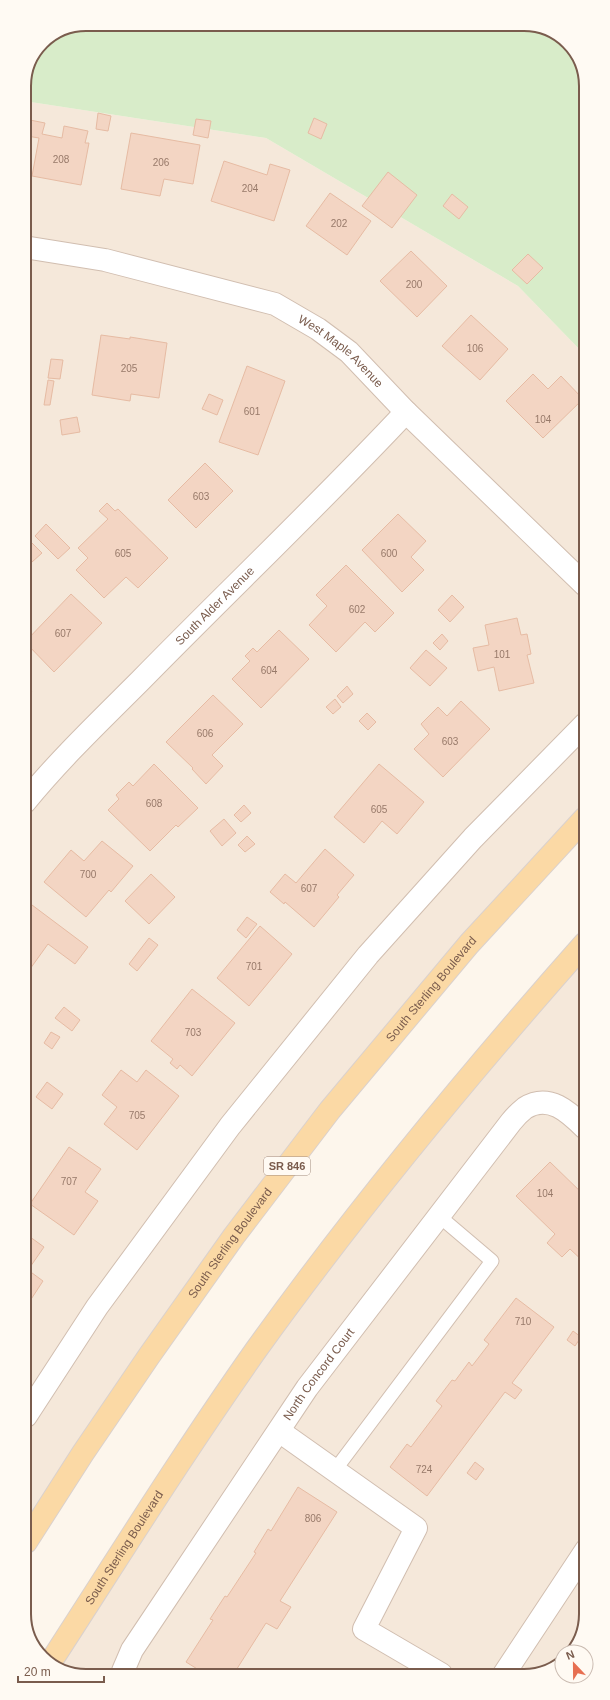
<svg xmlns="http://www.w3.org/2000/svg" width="610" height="1700" viewBox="0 0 610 1700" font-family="Helvetica,sans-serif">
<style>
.residential{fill:#f5e8da}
.green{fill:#d8ecc9}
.building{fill:#f3d5c3;stroke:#e6bba3}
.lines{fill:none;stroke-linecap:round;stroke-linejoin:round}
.lane-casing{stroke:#d1beb0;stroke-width:15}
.street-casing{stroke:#d1beb0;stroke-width:24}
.primary-casing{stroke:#dad1cd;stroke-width:24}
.lane{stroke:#fff;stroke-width:13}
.street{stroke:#fff;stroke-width:22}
.primary{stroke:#fbd9a5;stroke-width:22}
.labels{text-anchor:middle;stroke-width:3;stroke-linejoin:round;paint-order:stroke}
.number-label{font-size:10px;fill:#987a6a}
.shield{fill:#fffaf3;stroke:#a28b7f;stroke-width:1}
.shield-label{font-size:11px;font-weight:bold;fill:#7a5c4d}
.street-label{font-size:12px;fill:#7a5c4d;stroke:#fffaf3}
.rim{fill:none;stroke:#7a5c4d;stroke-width:2}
</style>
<rect width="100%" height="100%" fill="#fdf6ec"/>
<!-- residential -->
<path class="residential" d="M24 101 266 138 518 286 584 354 585 818 330 1110 26 1542Z
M585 943 586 1614 573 1652H562V1659L540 1674 82 1676 50 1663 256 1351Z"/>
<!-- green -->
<path class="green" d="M86 24H528L565 39 584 70V354L518 286 266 138 24 101V82L42 42Z"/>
<!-- building -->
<path class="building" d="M98 113 111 116 108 131 96 129Z
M314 118 327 124 321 139 308 133Z
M196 119 211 121 208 138 193 135Z
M30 120 45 123 42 134 62 138 64 126 88 131 85 143H89L81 185 32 176 39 138 27 136Z
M131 133 200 145 193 184 164 179 160 196 121 189Z
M224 161 267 175 270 164 290 170 274 221 211 201Z
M388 172 417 195 392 228 362 206Z
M330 193 371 221 347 255 306 226Z
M452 194 468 207 459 219 443 206Z
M411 251 447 286 417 317 380 281Z
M528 254 543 268 527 284 512 270Z
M471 315 508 349 480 380 442 346Z
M101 335 130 339V337L167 343 159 398 131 394 130 401 92 395Z
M51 359 63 360 60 379 48 378Z
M247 366 285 381 258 455 219 442Z
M533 374 548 389 561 376 583 399 543 438 506 401Z
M48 380 54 381 50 405H44Z
M209 394 223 400 217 415 202 409Z
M77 417 80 432 62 435 60 420Z
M205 463 233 491 196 528 168 500Z
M107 503 115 511 118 509 168 558 138 588 126 577 104 598 76 570 88 558 78 548 108 519 99 511Z
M398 514 426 541 411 557 424 570 402 592 362 550Z
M46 524 70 548 58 559 35 536Z
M30 541 42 553 32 562 25 554V546Z
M346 565 394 613 375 632 365 622 336 652 309 625 327 606 316 595Z
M71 594 102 623 54 672 25 642Z
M452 595 464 607 450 622 438 610Z
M517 618 521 635 527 634 531 654 527 655 534 683 499 691 494 667 478 671 473 648 489 645 485 625Z
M279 630 309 659 261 708 232 679 250 661 245 656 253 648 257 652Z
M442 634 448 641 440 650 433 643Z
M426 650 447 668 430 686 410 668Z
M25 684 32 691 25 699Z
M347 686 353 694 343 703 337 696Z
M213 695 243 724 212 755 223 766 206 784 192 769 193 768 166 742Z
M335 699 341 707 333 714 326 707Z
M461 701 490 729 443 777 414 749 429 734 421 724 438 707 447 716Z
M367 713 376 722 368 730 359 721Z
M154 764 198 808 178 827 176 825 150 851 108 810 119 799 116 795 129 782 133 786Z
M379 764 424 802 397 834 382 821 364 843 334 817Z
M244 805 251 813 241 822 234 815Z
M224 819 236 833 222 846 210 831Z
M247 836 255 844 245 852 238 845Z
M102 841 133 866 111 892 109 890 86 917 44 882 71 850 84 861Z
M325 849 354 875 337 895 339 897 314 927 285 902 284 904 270 892 285 874 296 883Z
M151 874 175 897 149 924 125 901Z
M28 902 88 947 75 964 48 944 25 976V905Z
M247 917 257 924 246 938 237 930Z
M260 926 292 954 249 1006 217 978Z
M149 938 158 945 137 971 129 964Z
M192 989 235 1023 192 1076 180 1065 177 1069 170 1063 173 1059 151 1041Z
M64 1007 80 1020 72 1031 55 1018Z
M51 1032 60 1037 52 1049 44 1043Z
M121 1070 137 1082 146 1070 179 1096 137 1150 104 1124 117 1107 102 1095Z
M47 1082 63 1094 52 1109 36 1097Z
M69 1147 101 1169 85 1192 98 1201 74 1235 30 1204Z
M550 1162 585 1196 586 1264 570 1249 562 1257 547 1243 555 1234 516 1196Z
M26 1234 44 1247 28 1270 43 1281 26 1307Z
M516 1298 554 1327 512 1383 522 1390 515 1399 505 1392 427 1496 390 1467 407 1444 411 1447 442 1406 436 1401 452 1380 455 1381 469 1362 472 1366 489 1344 484 1340Z
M573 1331 581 1337 575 1346 567 1340Z
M475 1462 484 1469 476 1480 467 1473Z
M298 1487 337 1512 280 1601 291 1607 277 1629 266 1623 233 1675H207L186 1662 213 1620 210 1619 225 1596 227 1597 256 1553 254 1552 268 1529 271 1531Z"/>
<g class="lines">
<!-- lane casing -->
<g class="lane-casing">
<path id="lane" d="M335 1470 492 1261 439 1216"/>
</g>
<!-- street casing -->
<g class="street-casing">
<g id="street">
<path id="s1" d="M24 247 105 260 275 304 318 329 349 352 406 412 585 585"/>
<path id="s2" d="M25 802C60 759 101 720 140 681 228 591 320 504 406 412"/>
<path d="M26 1416 97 1307 230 1126 368 955 473 838 585 724"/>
<path d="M279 1431 416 1528 364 1629 441 1674"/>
<path d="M504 1674 586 1550"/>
<path id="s3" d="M124 1676 123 1671 132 1650 307 1388 511 1122C515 1117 520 1112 525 1108 549 1093 569 1112 585 1128"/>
</g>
</g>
<!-- primary casing -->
<g class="primary-casing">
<g id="primary">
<path id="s4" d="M26 1542 83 1453 149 1356 234 1236 330 1110 469 944 585 818"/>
<path id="s5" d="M50 1663C118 1558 184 1452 256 1350 358 1208 469 1074 585 943"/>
</g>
</g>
<!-- lane -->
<use href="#lane" class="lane"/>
<!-- street -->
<use href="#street" class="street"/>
<!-- primary -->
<use href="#primary" class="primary"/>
</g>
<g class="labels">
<!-- number labels -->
<g class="number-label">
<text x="61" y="163">208</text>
<text x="161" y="166">206</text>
<text x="250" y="192">204</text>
<text x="339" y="227">202</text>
<text x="414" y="288">200</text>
<text x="475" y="352">106</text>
<text x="129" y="372">205</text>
<text x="252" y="415">601</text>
<text x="543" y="423">104</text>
<text x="201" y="500">603</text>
<text x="123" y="557">605</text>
<text x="389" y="557">600</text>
<text x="357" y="613">602</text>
<text x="63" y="637">607</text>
<text x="502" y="658">101</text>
<text x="269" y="674">604</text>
<text x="205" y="737">606</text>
<text x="450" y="745">603</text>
<text x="154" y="807">608</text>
<text x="379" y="813">605</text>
<text x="88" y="878">700</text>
<text x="309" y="892">607</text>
<text x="254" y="970">701</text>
<text x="193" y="1036">703</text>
<text x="137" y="1119">705</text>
<text x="69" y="1185">707</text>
<text x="545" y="1197">104</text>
<text x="523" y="1325">710</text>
<text x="424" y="1473">724</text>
<text x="313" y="1522">806</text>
</g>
<!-- shield labels -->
<rect class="shield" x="264" y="1157" width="46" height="18" rx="3"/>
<g class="shield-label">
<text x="287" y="1170">SR 846</text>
</g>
<!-- street labels -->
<g class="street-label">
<text dy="4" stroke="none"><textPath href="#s1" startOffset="339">West Maple Avenue</textPath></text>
<text dy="4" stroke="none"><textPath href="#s2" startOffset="273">South Alder Avenue</textPath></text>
<text dy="4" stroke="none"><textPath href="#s4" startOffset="686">South Sterling Boulevard</textPath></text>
<text dy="4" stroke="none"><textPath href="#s4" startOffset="362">South Sterling Boulevard</textPath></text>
<text dy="4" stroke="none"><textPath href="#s3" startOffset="361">North Concord Court</textPath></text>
<text dy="4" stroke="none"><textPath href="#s5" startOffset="137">South Sterling Boulevard</textPath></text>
</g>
</g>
<!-- crop -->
<path d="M0 0H610V1700H0ZM86 31H524A55 55 0 0 1 579 86V1614A55 55 0 0 1 524 1669H86A55 55 0 0 1 31 1614V86A55 55 0 0 1 86 31Z" fill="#fffaf3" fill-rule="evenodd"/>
<path class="rim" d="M86 31H524A55 55 0 0 1 579 86V1614A55 55 0 0 1 524 1669H86A55 55 0 0 1 31 1614V86A55 55 0 0 1 86 31Z"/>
<!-- north arrow -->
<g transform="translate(574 1664) rotate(338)"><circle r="19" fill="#fffaf3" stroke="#cabbb1"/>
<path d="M0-3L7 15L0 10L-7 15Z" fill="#e76f51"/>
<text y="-6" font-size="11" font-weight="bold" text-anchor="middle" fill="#7a5c4d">N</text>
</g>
<!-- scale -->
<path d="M18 1676v6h86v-6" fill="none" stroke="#7a5c4d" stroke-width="2"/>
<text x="24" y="1676" font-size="12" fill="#7a5c4d" stroke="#fffaf3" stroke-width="3" paint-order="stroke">20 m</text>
</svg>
